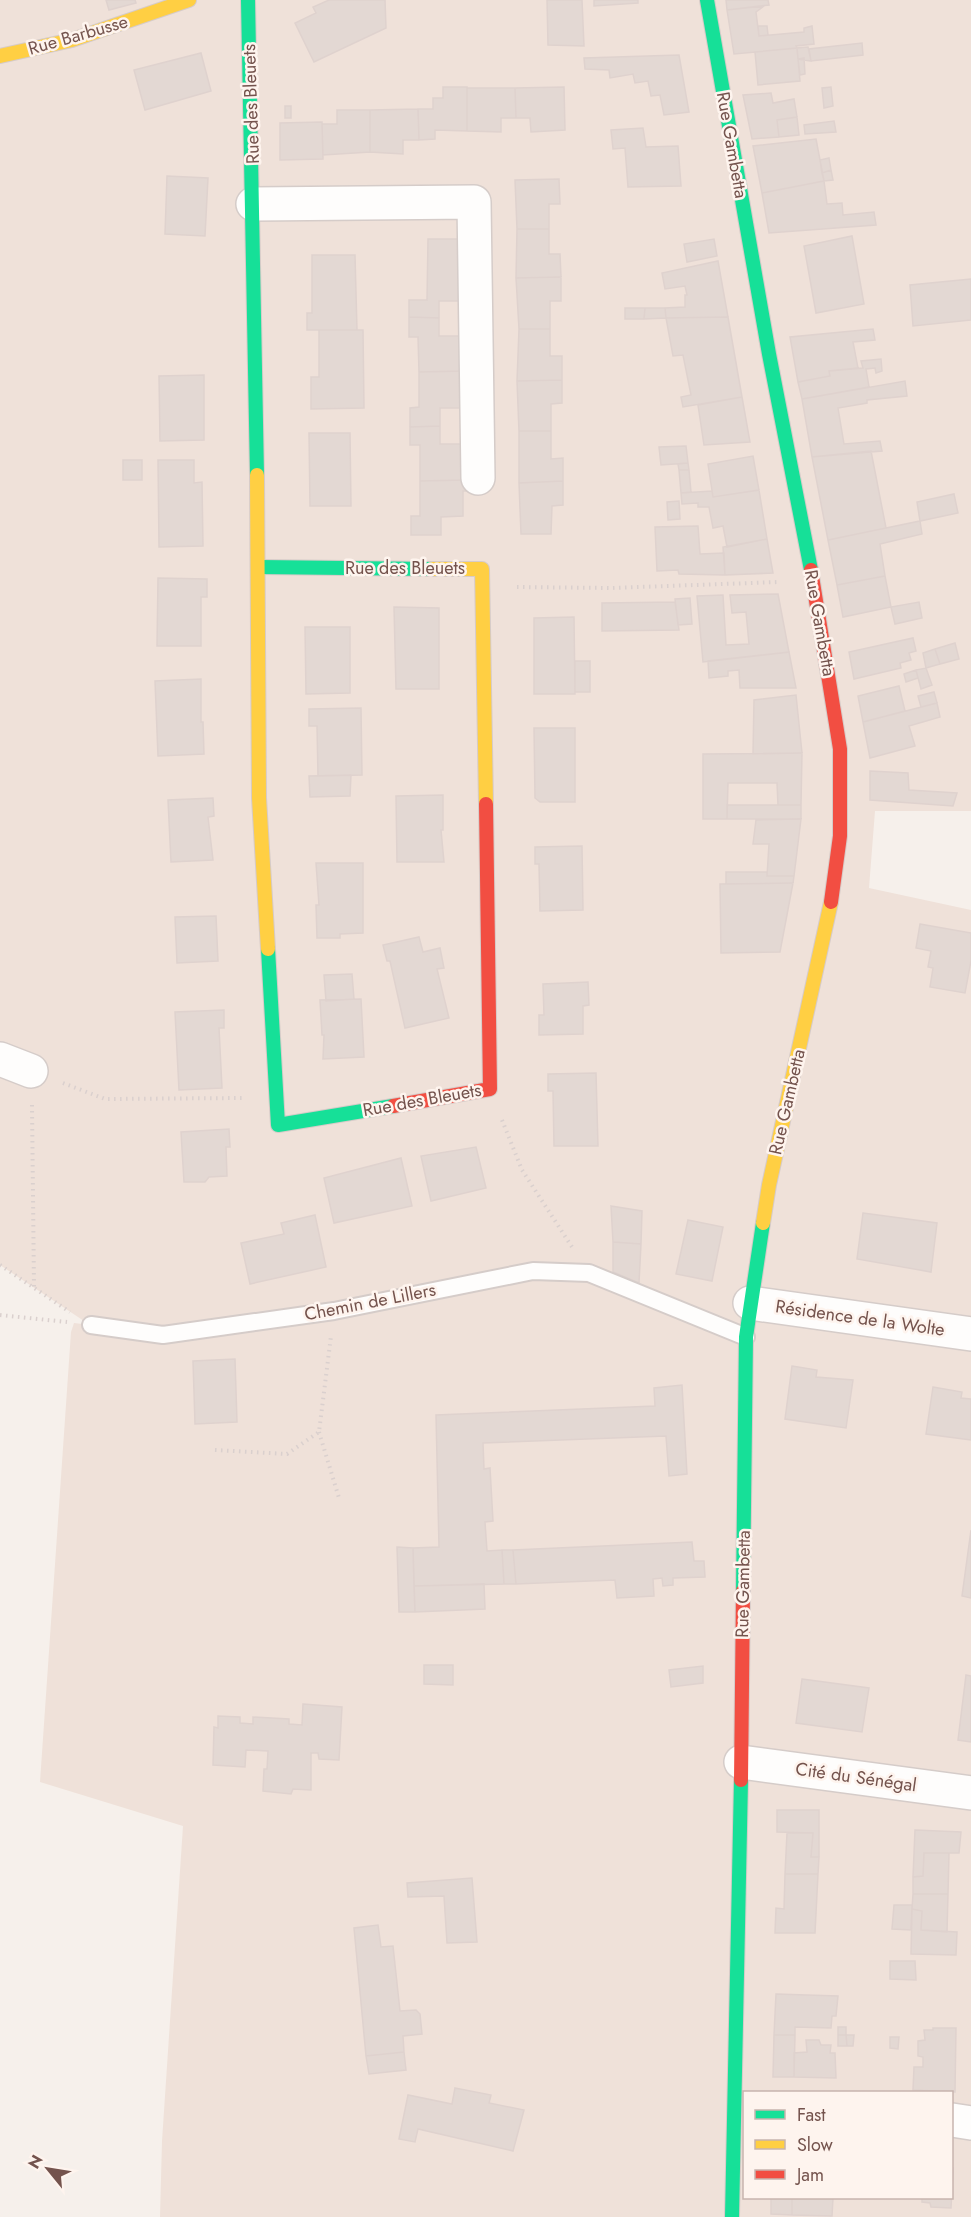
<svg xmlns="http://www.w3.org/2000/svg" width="971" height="2217" viewBox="0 0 971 2217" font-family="Jost,sans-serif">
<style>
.residential{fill:#efe1d9;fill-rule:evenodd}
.building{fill:#e3d8d3;stroke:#dfd2ce;stroke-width:1.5}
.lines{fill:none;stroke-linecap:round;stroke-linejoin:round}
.lane-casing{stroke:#d5ccc9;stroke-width:20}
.street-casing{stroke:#d5ccc9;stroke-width:36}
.fast-casing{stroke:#d6cbc8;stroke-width:16}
.slow-casing{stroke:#d6cbc8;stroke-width:16}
.jam-casing{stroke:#d6cbc8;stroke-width:16}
.path{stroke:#dad0ce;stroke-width:4;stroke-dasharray:1.5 4.5;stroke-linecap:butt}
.lane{stroke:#fefdfc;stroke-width:16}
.street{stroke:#fefdfc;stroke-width:33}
.fast{stroke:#16e098;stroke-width:14}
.slow{stroke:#ffcf43;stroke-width:14}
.jam{stroke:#f24e42;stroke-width:14}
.labels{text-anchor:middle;stroke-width:5;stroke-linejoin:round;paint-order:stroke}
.street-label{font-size:18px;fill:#74534d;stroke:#fef4ee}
</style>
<rect width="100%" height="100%" fill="#f6f0eb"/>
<!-- residential -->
<path class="residential" d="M0 0H971V811H875L869 888 971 910V2217H160L162 2141 183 1826 40 1782 71 1332 74 1323 90 1325 0 1265ZM744 2092H952V2198H744Z"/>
<!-- building -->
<path class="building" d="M106 0H135L136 3 109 10Z
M329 0H385L386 28 314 62 295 23 316 13 313 7Z
M547 0H582L584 46 548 45Z
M594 0H638V3L594 6Z
M726 0H768L769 5 727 10Z
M764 6 756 12 759 36 804 32V28L812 26 814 44 796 46 797 48 734 54 727 10Z
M758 26H767L768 35 759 36Z
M862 43 863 55 811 61 809 49Z
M808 47 811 61 798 59 797 48Z
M797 48 800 81 758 85 755 52Z
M201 53 211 91 145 110 134 70Z
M679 55 689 112 664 115 660 95 651 96 648 81 635 83 633 74 610 78 609 70 585 69 584 58Z
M804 58 805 74 800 75 798 59Z
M443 87H467V131L435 130V139L419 140 418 109H433V98H443Z
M564 87 565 130 531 132 530 118H516L515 88Z
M831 87 833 106 824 108 822 88Z
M467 88H515L516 118H501V132L467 131Z
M771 93 773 103 794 99 797 117 777 120 779 137 752 139 743 95Z
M285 106H291V118H285Z
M418 109 419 140H403V154L370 152V110Z
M337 110H370V152L323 155 322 124H337Z
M797 117 799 135 779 137 777 120Z
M834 121 836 132 805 134 804 125Z
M322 122 323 159 280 160V123Z
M643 128 646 147 678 146 681 186 628 187 625 148 613 149 611 130Z
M816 139 824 181 762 193 753 146Z
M829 158 831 170 822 173 820 160Z
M831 170 833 180 824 181 822 173Z
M167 176 208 178 205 236 165 234Z
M559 179 560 204H549V229H517L515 180Z
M824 181 827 204 842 203 843 215 874 212 876 225 769 233 762 193Z
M517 229H549V254H560L561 277 516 278Z
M852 236 864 304 816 313 804 246Z
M428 239H466L462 301H439V318L409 317V300H427Z
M714 239 717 256 687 262 684 244Z
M312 255H355L357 330H307V313H312Z
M718 261 728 317 666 318 665 308 685 307V295H687L685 286 665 289 662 273Z
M561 277V301H550V329H519L516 278Z
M971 279V320L913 326 910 285Z
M625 308H645L644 319H625Z
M645 308H665L666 318 644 319Z
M409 317 439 318V336H461L465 371 419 372 418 337H409Z
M728 317 742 397 683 407 681 397 691 395 683 355 673 356 666 318Z
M519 329H550V356H562V380L517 381Z
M873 329 875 340 853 342 858 368 829 371 830 376 798 382 790 337Z
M319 330H363L364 408 311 409V377H319Z
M881 359 882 371 876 373 875 368 866 369 869 387 802 399 798 382 830 376 829 371 863 368 861 361Z
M465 371 462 408H440V426L410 427V408L419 407V372Z
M204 375V440L160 441 159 376Z
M562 380V403L551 404V431H519L517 381Z
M905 381 907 396 867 400V403L838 408 844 444 880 441 882 451 812 457 802 399Z
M742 397 750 442 704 445 698 405Z
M440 426V444H462L466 480 420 481V445H410V427Z
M519 431H551V459L563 458V481L519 483Z
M309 433H350L351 506H310Z
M686 446 688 463 661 465 659 447Z
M871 451 886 528 828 540 812 457Z
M753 456 759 490 713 497 708 464Z
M123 460H142V480H123Z
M158 460H194V483L202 482 203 546 159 547Z
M688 463 689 470H679L678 464Z
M679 470H689L691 492 681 493Z
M466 480V491H463V516L441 517V535H411V516H420V481Z
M563 481V505L552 506 551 534H521L519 483Z
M759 490 767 539 727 547 723 526 713 528 709 507H698V503L682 504 681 493 712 491 713 497Z
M954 494 958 513 920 521 917 502Z
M679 501 680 519 668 520 667 502Z
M920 521 922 534 880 544 885 576 837 585 828 540Z
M698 526 700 554 724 553 725 575 679 574 678 570 657 571 655 527Z
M767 539 773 573 725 575 723 547Z
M885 576 891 607 843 617 837 585Z
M158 578 207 579V597H201V646H157Z
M778 594 789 652 703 662 697 596 723 595 726 645 749 644 746 612 732 613 730 595Z
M690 598 692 624 678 625 675 599Z
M675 602 679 630 602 631V603Z
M919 602 922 618 895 624 891 607Z
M394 607 439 608V689H396Z
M574 617 575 694H534V618Z
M305 627H350V693L306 694Z
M913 638 916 651 909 653 911 660 900 663 901 668 854 679 849 652Z
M955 643 959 659 940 664 935 649Z
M935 649 940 664 926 668 923 653Z
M789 652 796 688H740L739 670 728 671V676L709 678 708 661Z
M575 661H590V692H575Z
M926 668 932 685 921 689 916 670Z
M916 670 918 678 906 682 904 674Z
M201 679V722H203L204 754 158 756 155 681Z
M899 686 905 711 863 722 858 696Z
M934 692 937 703 921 707 918 696Z
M796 695 802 753 753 754 754 700Z
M937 703 940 717 909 726 915 746 870 758 863 722Z
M361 708 362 775 318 776 317 726H309V709Z
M534 728H575V802H540L535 798Z
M802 753 801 805H778L777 783H728L727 819H703V754Z
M870 771 908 773 909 790 957 793 953 806 870 800Z
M351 775 350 796 310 797 309 776Z
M443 795V830H441L444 862H397L396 796Z
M213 798 214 816 208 817 213 860 171 862 168 800Z
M727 805H801V819H727Z
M801 819 794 876H767L769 844H753L756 820Z
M582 846 583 910 540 911 539 864H535V847Z
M316 863H363V933L340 934V938H317L316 905H319Z
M726 872H767V876H794L793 883 726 884Z
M793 883 780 952 721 953 720 884Z
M216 916 218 961 177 963 175 917Z
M920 924 971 933V961L965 993 930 987 933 968 928 967 931 951 916 948Z
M419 937 423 952 440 948 444 968 437 969 449 1018 405 1028 390 961H387L383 945Z
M352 974 354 999 326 1001 324 975Z
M588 982 589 1005 583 1006V1034L539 1035V1015H544L543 984Z
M361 999 364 1057 323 1059 324 1035H322L320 1000Z
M224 1010V1028H219L222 1088 179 1090 175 1012Z
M596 1073 598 1146H554L553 1091H548V1074Z
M229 1129 230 1147H226L227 1176 209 1177 205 1182H184L181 1132Z
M476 1147 486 1188 431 1201 421 1156Z
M401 1158 412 1206 334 1223 324 1178Z
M611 1206 642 1211 641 1244 613 1242Z
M863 1213 937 1223 931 1272 857 1259Z
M315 1215 326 1267 250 1284 241 1243 284 1234 281 1223Z
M688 1220 723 1227 712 1281 676 1274Z
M613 1242 641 1244 639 1283 613 1272Z
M235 1359 237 1422 195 1424 193 1361Z
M792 1366 817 1370 816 1377 853 1380 846 1428 785 1419Z
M682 1385 687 1474 669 1476 666 1436 483 1443 484 1469 490 1468 493 1521 485 1522 487 1551 502 1550 504 1584 414 1586 413 1548 439 1547 436 1415 655 1406 654 1388Z
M933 1387 962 1392 961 1398 971 1399V1440L926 1434Z
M971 1530V1598L962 1596Z
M692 1542 694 1561H704L705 1577 673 1578V1585L663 1586 662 1578 653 1579 654 1596 617 1598 615 1580 516 1584 513 1550Z
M397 1547 413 1548 415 1612H399Z
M502 1550H513L516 1584H504Z
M484 1584 485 1609 415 1612 414 1586Z
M424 1665H453V1685L424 1684Z
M703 1666V1683L671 1687 669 1670Z
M966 1675 971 1676V1742L958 1740Z
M802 1679 869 1688 862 1732 796 1723Z
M303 1704 342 1707 339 1760 319 1759 318 1753H311V1790L293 1789 291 1794 263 1791 264 1769H267L268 1751 246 1750 245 1767 213 1765 214 1727 218 1728V1716L240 1717V1723L253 1724V1717L289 1719V1724L302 1725Z
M777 1810H819V1857H811L813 1833 777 1832Z
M915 1830 961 1832 959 1853H924L923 1876 913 1877Z
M787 1833H813L811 1857H819L818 1874H785Z
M924 1853H949L948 1894H913V1877L923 1876Z
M785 1874H818L815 1933H775L776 1908 784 1909Z
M472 1878 477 1942 447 1943 444 1896 408 1897 407 1883Z
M913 1894H948L947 1932 921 1930 922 1911 912 1909Z
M894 1905H912L911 1930 892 1929Z
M912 1909 922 1911 921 1930 957 1932 956 1955 911 1954Z
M378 1925 381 1947 393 1946 400 2011 416 2010 420 2014 422 2034 403 2036 404 2052 366 2056 354 1928Z
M890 1961H915L916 1980 890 1979Z
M776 1994 838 1996 836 2016H832L831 2028 795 2027V2035H774Z
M838 2027H846V2035H838Z
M933 2028H956L955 2092 913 2090 914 2067H923V2057L918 2056V2041L925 2040 924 2030H933Z
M774 2035H795L794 2077H773Z
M838 2035H846L847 2046H838Z
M846 2035H854L853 2046H847Z
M890 2037H899L898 2049 890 2048Z
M806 2040H819L821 2045H831L830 2053H835L836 2078 794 2077V2053L807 2052Z
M404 2052 406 2070 369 2074 366 2056Z
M455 2088 491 2095 489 2103 524 2110 513 2151 418 2129 415 2142 399 2139 408 2095 452 2104Z
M952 2168H953L951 2208 931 2207 930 2203 922 2202V2198H952Z
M771 2198H792V2215L771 2214Z
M792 2198H833L832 2216 792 2215Z"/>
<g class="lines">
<!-- lane casing -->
<g class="lane-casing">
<path id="lane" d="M91 1325 163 1335 334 1311 533 1271 589 1273 746 1337"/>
</g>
<!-- street casing -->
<g class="street-casing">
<path id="street" d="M253 204 474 202 478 478
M0 1059 31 1071
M750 1303 971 1334
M741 1762 971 1793
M952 2120 971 2123"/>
</g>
<!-- fast casing -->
<g class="fast-casing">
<path id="fast" d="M248 0 257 475
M707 0 769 354 811 570
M259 567 432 569
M268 949 278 1125 393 1106
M743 1591 746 1337 763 1223
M732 2217 741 1780"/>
</g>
<!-- slow casing -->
<g class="slow-casing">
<path id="slow" d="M0 56 72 40 189 0
M257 475 259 798 268 949
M432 569H482L486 804
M763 1223 769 1185 831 902"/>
</g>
<!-- jam casing -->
<g class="jam-casing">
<path id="jam" d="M811 570 840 749V836L831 902
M393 1106 490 1089 486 804
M741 1780 743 1591"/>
</g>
<!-- path -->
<path class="path" d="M517 587 611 588 779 582
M63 1083 105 1099 244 1098
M32 1105 34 1287
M502 1120 522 1170 572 1247
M0 1265 70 1312
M0 1315 67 1322
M319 1432 339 1498
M215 1450 287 1454 319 1432 331 1336"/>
<!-- lane -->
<use href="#lane" class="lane"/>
<!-- street -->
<use href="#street" class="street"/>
<!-- fast -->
<use href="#fast" class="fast"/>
<!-- slow -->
<use href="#slow" class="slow"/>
<!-- jam -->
<use href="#jam" class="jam"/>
</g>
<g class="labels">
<!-- street labels -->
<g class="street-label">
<text transform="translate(78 35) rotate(-16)" y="6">Rue Barbusse</text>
<text transform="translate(251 104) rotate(-92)" y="6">Rue des Bleuets</text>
<text transform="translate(732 145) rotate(80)" y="6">Rue Gambetta</text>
<text x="405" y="574">Rue des Bleuets</text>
<text transform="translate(820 623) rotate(80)" y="6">Rue Gambetta</text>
<text transform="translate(422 1100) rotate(-10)" y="6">Rue des Bleuets</text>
<text transform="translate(787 1102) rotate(-77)" y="6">Rue Gambetta</text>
<text transform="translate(370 1302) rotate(-11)" y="6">Chemin de Lillers</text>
<text transform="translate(860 1318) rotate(8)" y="6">Résidence de la Wolte</text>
<text transform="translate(743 1584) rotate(-89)" y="6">Rue Gambetta</text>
<text transform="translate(856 1777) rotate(8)" y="6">Cité du Sénégal</text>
</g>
</g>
<!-- legend -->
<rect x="743" y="2091" width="210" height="108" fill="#fef4ee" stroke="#c7b4ae" stroke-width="1.5"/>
<rect x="755" y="2110" width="30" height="9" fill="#16e098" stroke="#c7b4ae" stroke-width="1.5"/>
<text x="797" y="2121" font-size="18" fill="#74534d">Fast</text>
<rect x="755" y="2140" width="30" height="9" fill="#ffcf43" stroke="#c7b4ae" stroke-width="1.5"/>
<text x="797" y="2151" font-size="18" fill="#74534d">Slow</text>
<rect x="755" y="2170" width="30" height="9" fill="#f24e42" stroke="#c7b4ae" stroke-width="1.5"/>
<text x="797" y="2181" font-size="18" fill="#74534d">Jam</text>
<!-- north arrow -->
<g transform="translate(48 2169) rotate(300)" stroke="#fef4ee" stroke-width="4.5" paint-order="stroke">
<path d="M0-4.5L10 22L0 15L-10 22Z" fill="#74534d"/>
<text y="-9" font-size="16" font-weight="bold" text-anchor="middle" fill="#74534d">N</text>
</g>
</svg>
